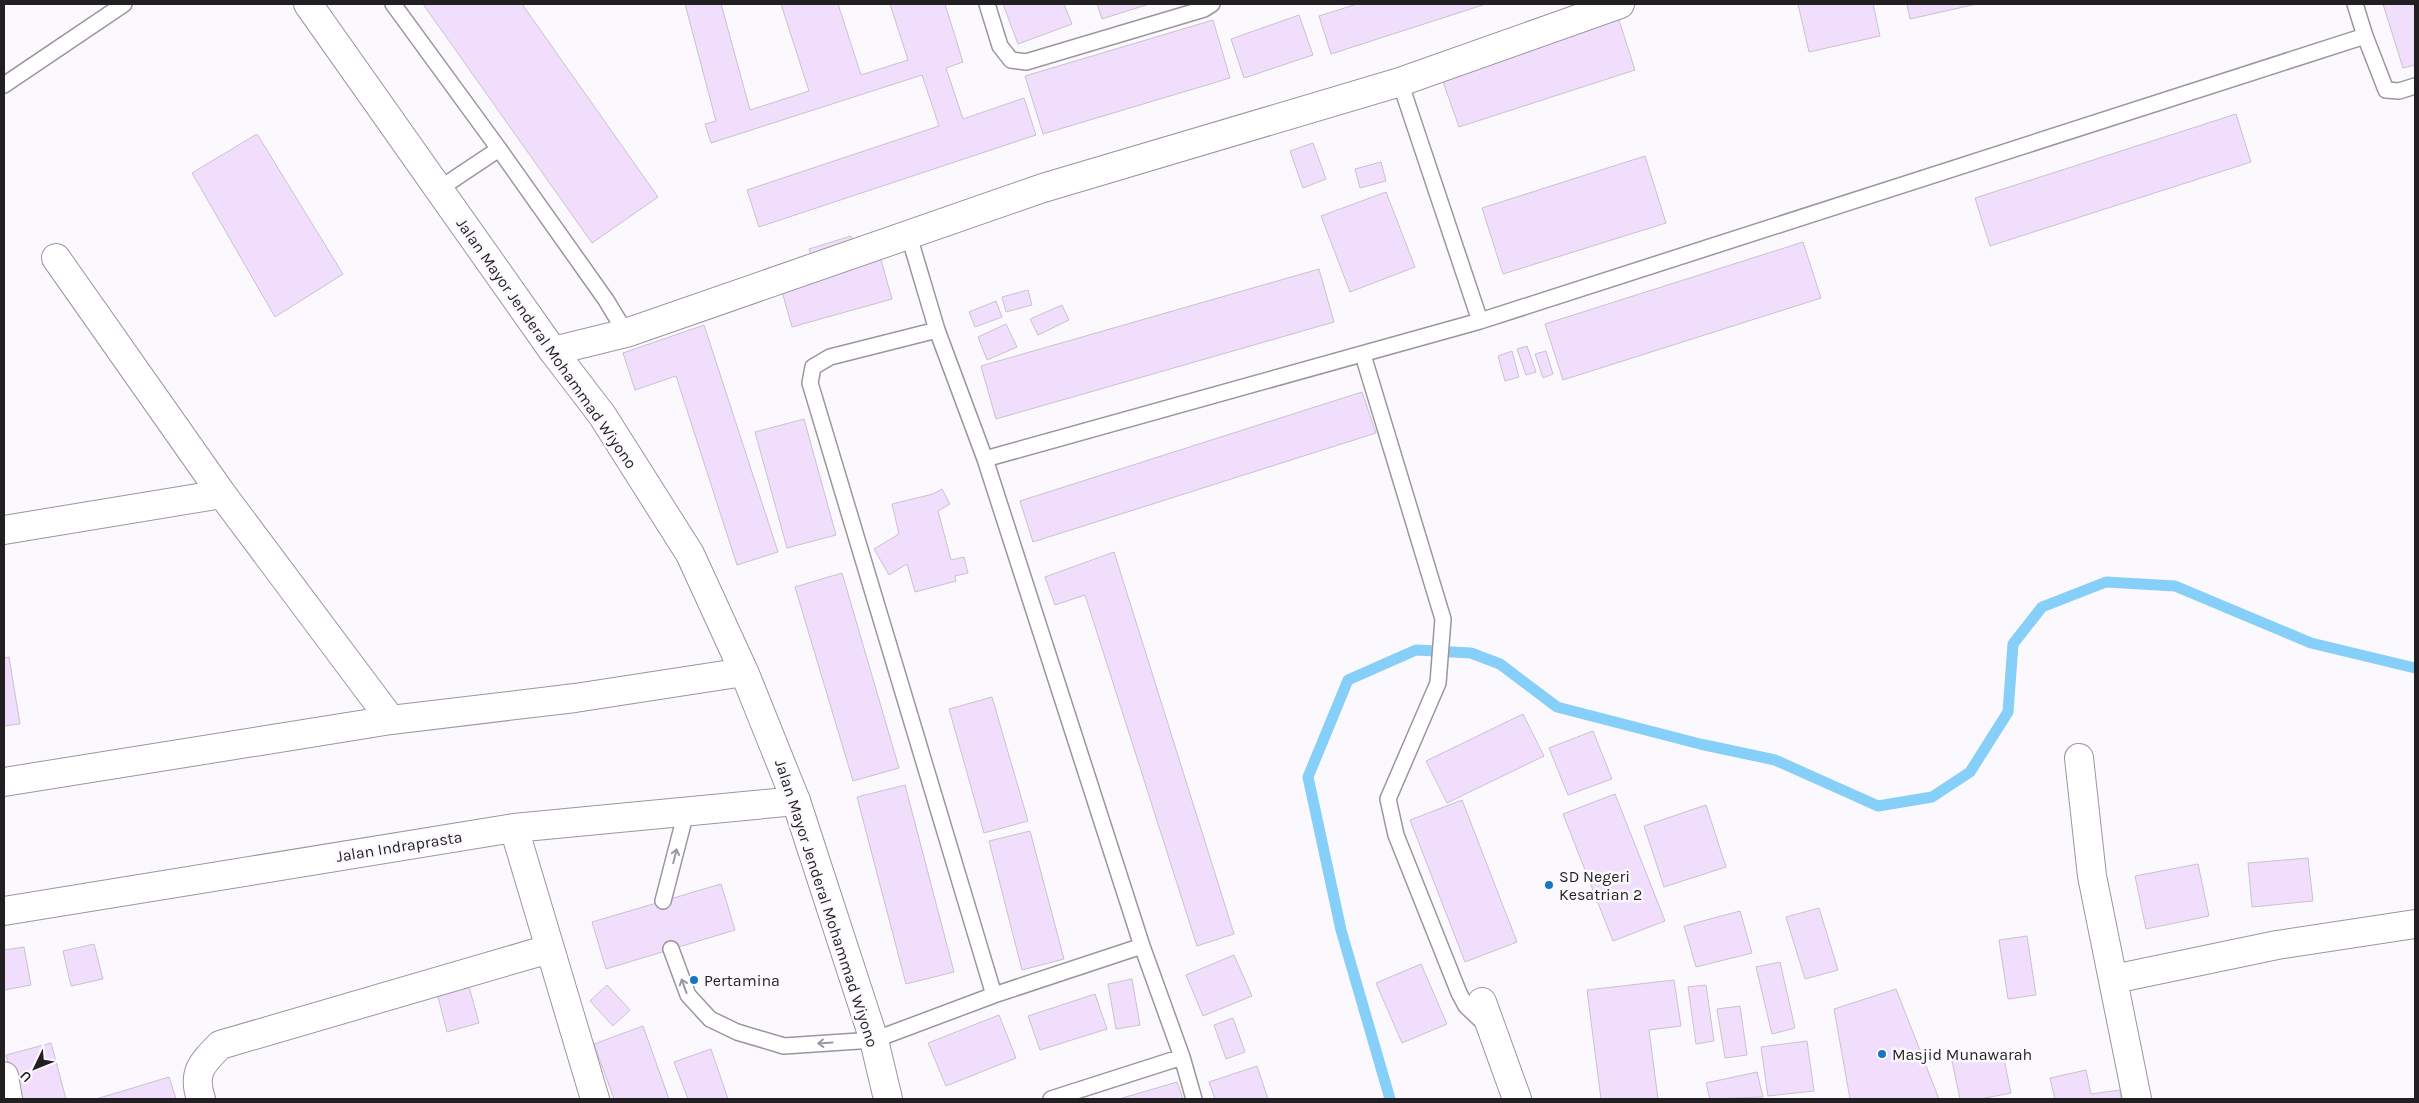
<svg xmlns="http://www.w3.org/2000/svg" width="2419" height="1103" viewBox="0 0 2419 1103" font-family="Karla,sans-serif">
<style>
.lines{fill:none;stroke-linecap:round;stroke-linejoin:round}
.stream{stroke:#86cff9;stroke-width:11}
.building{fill:#f1defd;stroke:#c9c2cd}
.service-casing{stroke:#9c959f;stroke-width:18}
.minor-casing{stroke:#9c959f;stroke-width:30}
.primary-casing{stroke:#9c959f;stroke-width:30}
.service{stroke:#fff;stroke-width:15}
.minor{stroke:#fff;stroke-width:28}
.primary{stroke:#fff;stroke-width:28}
.oneway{stroke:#9c9a9c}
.poi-dot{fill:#1776c2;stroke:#fcf9fe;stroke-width:2}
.labels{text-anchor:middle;stroke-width:5;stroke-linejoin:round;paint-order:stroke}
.street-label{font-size:16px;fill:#221f23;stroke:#fcf9fe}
.poi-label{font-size:16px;fill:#221f23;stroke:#fcf9fe;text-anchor:start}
</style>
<rect width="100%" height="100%" fill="#fcf9fe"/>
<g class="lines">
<!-- stream -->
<path class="stream" d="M1390 1099 1341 930 1308 777 1348 680 1416 650 1471 653 1500 664 1557 707 1700 744 1775 760 1878 806 1932 797 1970 772 2008 712 2013 644 2042 607 2106 582 2175 586 2311 643 2415 668"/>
</g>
<!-- building -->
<path class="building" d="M423 4H522L658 197 592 243Z
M685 4H721L750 110 809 91 781 4H838L861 75 908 60 890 4H945L963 62 946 68 963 119 1024 98 1036 135 759 227 747 190 939 126 922 75 711 143 705 124 716 121Z
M1003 4H1064L1072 24 1018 44Z
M1097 4H1149L1102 19Z
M1357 4H1486L1331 54 1319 16Z
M1798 4H1873L1880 36 1809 52Z
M1907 4H1977L1910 19Z
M2383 4H2415V65L2403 68Z
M1299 15 1313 55 1244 78 1231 39Z
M1618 17 1635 70 1459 127 1441 76Z
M1213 20 1230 78 1043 134 1025 76Z
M2236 114 2251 162 1990 246 1975 198Z
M257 134 343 274 275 317 192 173Z
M1313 143 1326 179 1303 188 1290 151Z
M1645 156 1666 223 1503 274 1482 208Z
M1381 162 1386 181 1360 188 1355 169Z
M1386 192 1415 267 1350 292 1321 216Z
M851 236 856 251 814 263 809 249Z
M1803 242 1821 298 1563 380 1545 324Z
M879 253 892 299 792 327 779 281Z
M1319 269 1334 322 996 419 981 366Z
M1028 290 1032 305 1006 312 1002 297Z
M996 301 1002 317 975 327 969 312Z
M1062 305 1069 320 1038 335 1030 319Z
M1006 324 1017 347 987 360 978 337Z
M704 325 778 552 737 565 676 376 635 390 623 353Z
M1527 346 1536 372 1526 375 1517 349Z
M1512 351 1519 377 1505 381 1498 356Z
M1546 351 1553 374 1543 378 1535 354Z
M1362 392 1376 433 1033 542 1020 501Z
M804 419 836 535 787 548 755 432Z
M942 489 950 504 938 511 951 560 964 557 968 573 955 576 956 581 915 592 907 564 889 575 874 549 899 534 892 504 933 494Z
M1114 552 1234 934 1197 946 1085 595 1055 605 1045 577Z
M842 573 899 768 853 781 795 587Z
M9 657 20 724 4 726V658Z
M992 697 1028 821 984 833 949 709Z
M1523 714 1544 756 1447 803 1426 761Z
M1593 731 1612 779 1568 795 1549 748Z
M905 785 954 972 906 984 857 797Z
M1615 794 1665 921 1613 941 1563 814Z
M1462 800 1517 942 1465 962 1410 820Z
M1706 805 1726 867 1664 887 1644 826Z
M1030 831 1064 959 1022 970 989 841Z
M2308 858 2313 901 2252 907 2248 863Z
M2198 864 2209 916 2146 929 2135 876Z
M721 884 735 930 606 969 592 922Z
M1819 908 1838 970 1805 979 1786 917Z
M1740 911 1752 953 1696 967 1684 926Z
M2027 936 2036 995 2008 999 1999 940Z
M94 944 103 979 71 986 63 951Z
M24 947 31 985 4 990V950Z
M1234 955 1252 996 1203 1016 1186 975Z
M1780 962 1795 1028 1772 1034 1756 967Z
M1421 964 1447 1024 1402 1043 1376 983Z
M466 976 479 1023 447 1032 435 985Z
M1132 979 1140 1025 1116 1029 1108 984Z
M1674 980 1681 1026 1649 1030 1658 1099H1601L1587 990Z
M607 985 630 1010 613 1026 590 1001Z
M1706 985 1714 1041 1696 1044 1688 987Z
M1896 989 1939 1099H1850L1834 1009Z
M1095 994 1107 1029 1040 1050 1028 1016Z
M1740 1006 1747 1055 1725 1058 1717 1009Z
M999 1015 1016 1058 946 1086 928 1043Z
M1233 1018 1245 1052 1226 1059 1214 1025Z
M643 1026 669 1099H614L594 1044Z
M1807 1041 1814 1091 1768 1096 1761 1047Z
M51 1043 66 1099H18L6 1055Z
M711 1049 728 1099H688L674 1062Z
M2002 1050 2011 1093 1980 1099H1960L1952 1061Z
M1257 1066 1268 1099H1215L1209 1082Z
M2086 1070 2091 1094 2120 1090 2121 1099H2055L2050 1078Z
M1757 1072 1763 1097 1710 1099 1706 1083Z
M169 1077 176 1099H96Z
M1177 1082 1183 1099H1119Z"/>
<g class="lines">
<!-- service casing -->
<g class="service-casing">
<path id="service" d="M393 4 499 149
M987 4 1000 46 1011 60 1026 62 1204 9 1212 4
M2365 36 2386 90 2399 91 2415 86
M1400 82 1480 321
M4 85 124 4
M439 189 499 149 606 300 626 333
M937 330 830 357 813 367 810 383 994 995
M1363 355 1443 619 1438 683 1388 799 1396 835 1459 993 1466 1006 1484 1023
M985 459 1480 321 2365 36 2355 4
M663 901 686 812
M1142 946 1182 1057 1194 1099
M671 949 688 995 710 1019 737 1032 784 1046 874 1040 994 995 1142 946 985 459 937 330 909 236
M1051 1099 1182 1057"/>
</g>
<!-- minor casing -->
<g class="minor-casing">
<path id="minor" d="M56 258 222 494 391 720
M553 351 626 333 1043 188 1400 82 1620 4
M4 530 222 494
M2079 758 2092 876 2137 1099
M4 782 391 720 575 698 744 672
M514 828 595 1099
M4 911 514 828 796 801
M2114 979 2277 945 2415 924
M1482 1002 1517 1099
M4 1076 8 1099
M201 1099C192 1073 202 1063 220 1045L549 949"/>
</g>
<!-- primary casing -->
<g class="primary-casing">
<path id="primary" d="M308 4 553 351 602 415 690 554 745 674 796 801 874 1040 888 1099"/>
</g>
<!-- service -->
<use href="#service" class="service"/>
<!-- minor -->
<use href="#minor" class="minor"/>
<!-- primary -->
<use href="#primary" class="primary"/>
</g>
<!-- one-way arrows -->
<defs><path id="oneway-shaft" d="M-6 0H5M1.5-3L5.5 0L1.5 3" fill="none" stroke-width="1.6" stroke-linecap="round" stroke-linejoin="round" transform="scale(1.25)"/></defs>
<g class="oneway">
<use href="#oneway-shaft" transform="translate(675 856) rotate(-76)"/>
<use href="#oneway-shaft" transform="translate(684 986) rotate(-110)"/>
<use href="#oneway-shaft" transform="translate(825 1043) rotate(176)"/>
</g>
<!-- markers -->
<g class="poi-dot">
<circle cx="1549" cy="885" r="5"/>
<circle cx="694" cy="980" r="5"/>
<circle cx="1882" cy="1054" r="5"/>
</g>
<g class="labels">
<!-- street labels -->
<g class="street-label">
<text transform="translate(547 343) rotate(55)" y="6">Jalan Mayor Jenderal Mohammad Wiyono</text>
<text transform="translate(399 846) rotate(-9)" y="6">Jalan Indraprasta</text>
<text transform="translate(827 903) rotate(72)" y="6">Jalan Mayor Jenderal Mohammad Wiyono</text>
</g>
<!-- poi labels -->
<g class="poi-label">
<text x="1559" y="882">SD Negeri<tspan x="1559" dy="18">Kesatrian 2</tspan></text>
<text x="704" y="986">Pertamina</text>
<text x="1892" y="1060">Masjid Munawarah</text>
</g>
</g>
<!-- border -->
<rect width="2419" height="1103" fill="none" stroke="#221f23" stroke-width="10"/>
<!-- north arrow -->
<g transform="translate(35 1068) rotate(227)" stroke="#fcf9fe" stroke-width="4" paint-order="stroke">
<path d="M0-4L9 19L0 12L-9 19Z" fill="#221f23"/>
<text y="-8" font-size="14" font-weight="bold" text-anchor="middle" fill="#221f23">U</text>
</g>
</svg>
